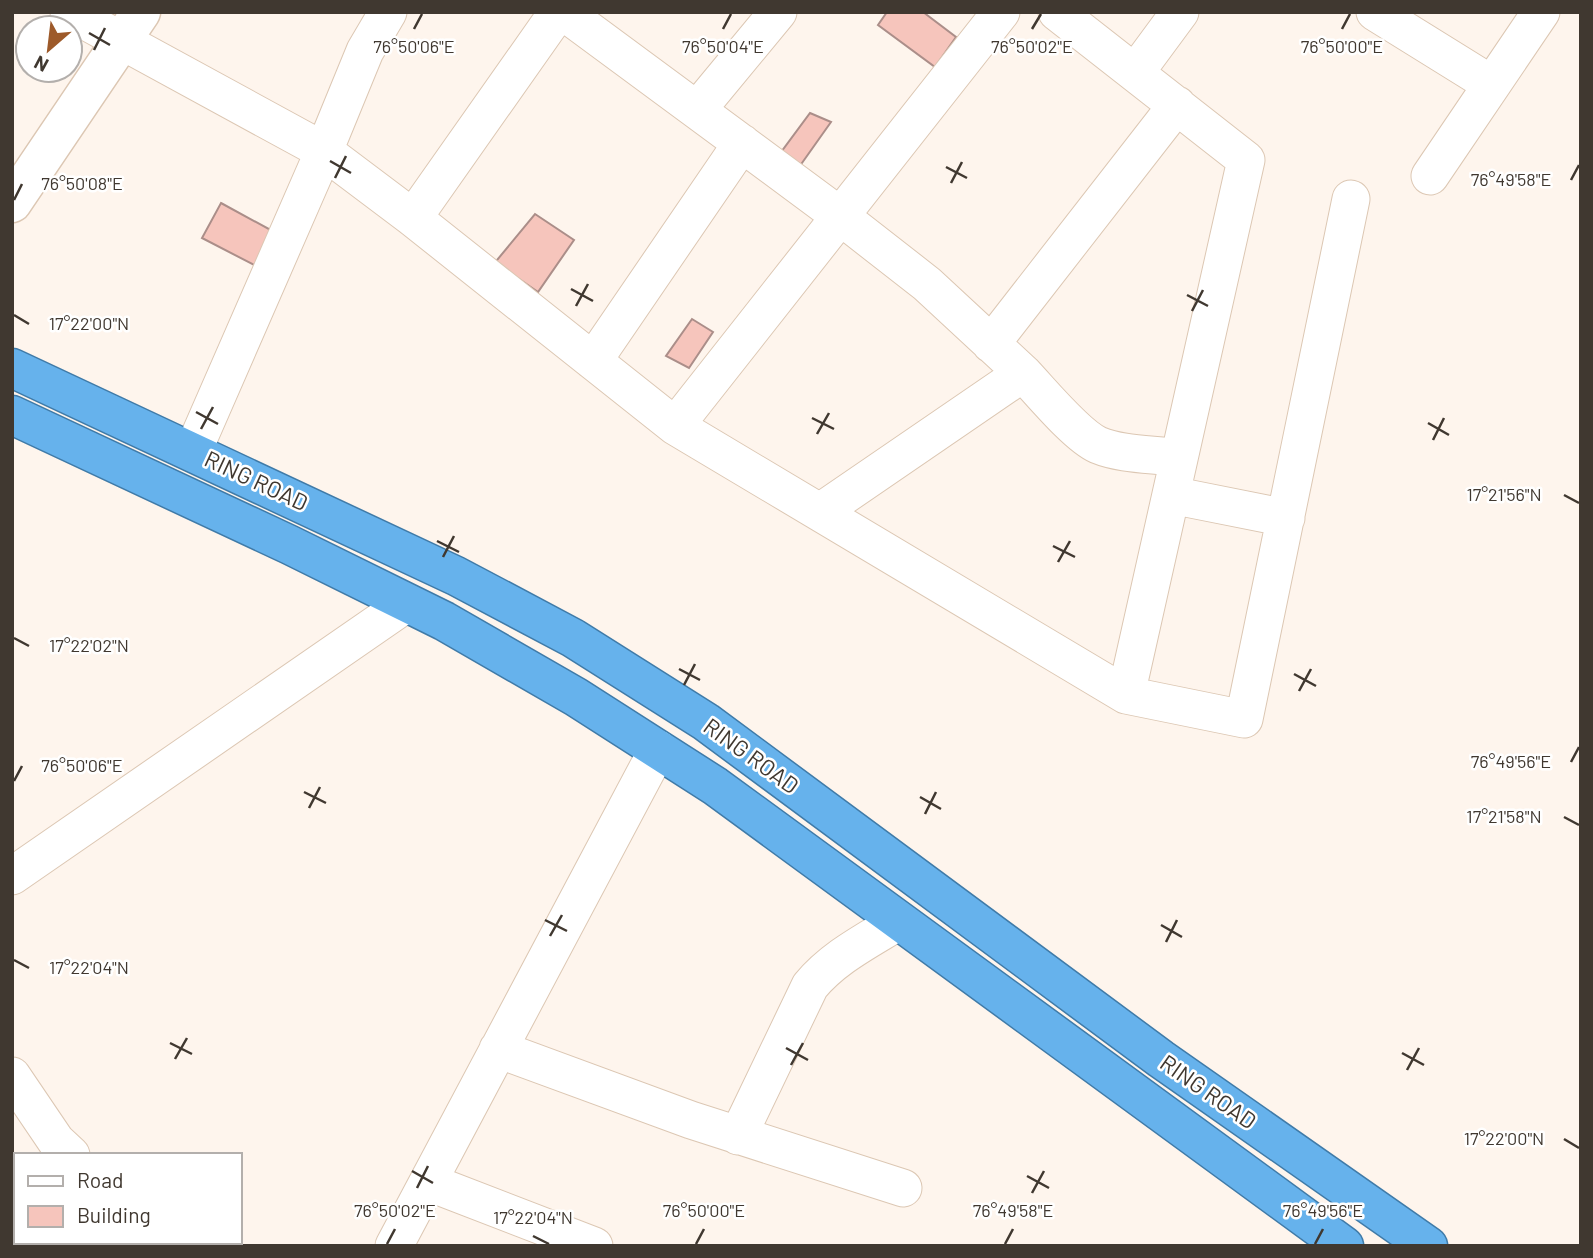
<svg xmlns="http://www.w3.org/2000/svg" width="1593" height="1258" viewBox="0 0 1593 1258" font-family="Barlow,sans-serif">
<style>
.building{fill:#f6c5bc;stroke:#ab8e89;stroke-width:2}
.lines{fill:none;stroke-linecap:round;stroke-linejoin:round}
.minor-casing{stroke:#dcc7b3;stroke-width:39}
.tertiary-casing{stroke:#dcc7b3;stroke-width:41}
.trunk-casing{stroke:#407ba8;stroke-width:41}
.minor{stroke:#fff;stroke-width:37}
.tertiary{stroke:#fff;stroke-width:38}
.trunk{stroke:#66b2ec;stroke-width:38}
.ticks{fill:none;stroke:#403830;stroke-width:2.5}
.labels{text-anchor:middle;stroke-width:5;stroke-linejoin:round;paint-order:stroke}
.street-label{font-size:23px;fill:#403830;stroke:#fff}
.ticks-label{font-size:18px;text-anchor:middle;fill:#403830;stroke:#fff;stroke-width:5;stroke-linejoin:round;paint-order:stroke}
</style>
<rect width="100%" height="100%" fill="#fef5ed"/>
<!-- building -->
<path class="building" d="M887 12H923L956 37 935 67 878 25Z
M810 113 831 122 797 170 776 159Z
M221 203 278 234 260 268 202 238Z
M535 214 574 240 538 292 519 279 511 291 488 271Z
M692 319 713 332 689 368 666 356Z"/>
<g class="lines">
<!-- minor casing -->
<g class="minor-casing">
<path id="minor" d="M69 12 324 151 413 218 675 426 1126 695 1244 719 1351 199
M564 12 840 216 927 284 1023 373 820 512
M1057 12 1246 160 1126 695
M1375 12 1491 84
M1135 73 1180 12
M697 110 778 12
M1430 176 1541 12
M413 218 558 12
M991 344 1177 105
M593 361 742 143
M1023 373C1041 392 1076 435 1098 445 1122 455 1154 454 1179 458
M675 426 1001 12
M193 451 324 151 365 51 388 12
M1171 495 1286 518
M12 876 407 603
M498 1049 691 1120 903 1188
M12 1076 56 1141 71 1155
M738 1136 810 986C834 957 867 941 899 921
M428 1182 594 1246
M164 1242 173 1246
M394 1246 658 749"/>
</g>
<!-- tertiary casing -->
<g class="tertiary-casing">
<path id="tertiary" d="M12 203 141 12"/>
</g>
<!-- trunk casing -->
<g class="trunk-casing">
<path id="trunk" d="M12 368 456 576 573 638 706 722 1161 1059 1428 1246
M12 415 290 545 444 621 576 697 715 786 1344 1246"/>
</g>
<!-- minor -->
<use href="#minor" class="minor"/>
<!-- tertiary -->
<use href="#tertiary" class="tertiary"/>
<!-- trunk -->
<use href="#trunk" class="trunk"/>
</g>
<!-- ticks -->
<path class="ticks" d="M414 29 422 14M723 29 731 14M1032 29 1041 14M1342 29 1350 14M89 33 110 45M94 50 105 28M330 161 351 173M946 167 967 178M335 178 346 156M1571 180 1579 165M951 183 962 162M14 200 22 184M571 289 593 301M1187 295 1208 306M576 306 588 284M1192 311 1203 290M14 315 29 324M196 412 218 424M812 418 834 429M1428 423 1449 435M201 429 213 407M817 434 829 413M1433 440 1444 418M1564 495 1579 503M437 541 459 552M1053 546 1075 557M443 557 454 536M1058 562 1070 541M14 638 29 646M679 669 700 680M1294 674 1316 686M684 685 695 664M1299 691 1311 669M1571 762 1579 747M14 781 22 766M304 792 326 803M920 797 941 809M309 808 320 787M925 814 936 792M1564 817 1579 825M545 920 567 931M1161 925 1182 937M550 936 562 915M1166 942 1177 920M14 960 29 968M170 1043 192 1054M786 1048 808 1060M1402 1053 1424 1065M175 1059 187 1038M791 1065 803 1043M1407 1070 1419 1048M1564 1139 1579 1148M412 1171 433 1183M1027 1176 1049 1188M417 1188 428 1166M1032 1193 1044 1171M533 1236 549 1244M387 1244 395 1229M696 1244 704 1229M1005 1244 1013 1229M1315 1244 1323 1229"/>
<g class="labels">
<!-- street labels -->
<g class="street-label">
<text transform="translate(256 481) rotate(25)" y="8">RING ROAD</text>
<text transform="translate(751 756) rotate(36)" y="8">RING ROAD</text>
<text transform="translate(1208 1092) rotate(35)" y="8">RING ROAD</text>
</g>
</g>
<g class="ticks-label">
<text x="414" y="53">76°50'06"E</text>
<text x="723" y="53">76°50'04"E</text>
<text x="1032" y="53">76°50'02"E</text>
<text x="1342" y="53">76°50'00"E</text>
<text x="1511" y="186">76°49'58"E</text>
<text x="82" y="190">76°50'08"E</text>
<text x="89" y="330">17°22'00"N</text>
<text x="1504" y="501">17°21'56"N</text>
<text x="89" y="652">17°22'02"N</text>
<text x="1511" y="768">76°49'56"E</text>
<text x="82" y="772">76°50'06"E</text>
<text x="1504" y="823">17°21'58"N</text>
<text x="89" y="974">17°22'04"N</text>
<text x="1504" y="1145">17°22'00"N</text>
<text x="395" y="1217">76°50'02"E</text>
<text x="704" y="1217">76°50'00"E</text>
<text x="1013" y="1217">76°49'58"E</text>
<text x="1323" y="1217">76°49'56"E</text>
<text x="533" y="1224">17°22'04"N</text>
</g>
<!-- border -->
<rect width="1593" height="1258" fill="none" stroke="#403830" stroke-width="28"/>
<!-- legend -->
<rect x="14" y="1153" width="228" height="91" fill="#ffffff" stroke="#b3afac" stroke-width="2"/>
<rect x="28" y="1176" width="35" height="10" fill="#ffffff" stroke="#b3afac" stroke-width="2"/>
<text x="77" y="1188" font-size="21" fill="#403830">Road</text>
<rect x="28" y="1206" width="35" height="21" fill="#f6c5bc" stroke="#b3afac" stroke-width="2"/>
<text x="77" y="1223" font-size="21" fill="#403830">Building</text>
<!-- north arrow -->
<g transform="translate(49 49) rotate(208)"><circle r="33" fill="#ffffff" stroke="#b3afac" stroke-width="2"/>
<path d="M0-5L12 26L0 18L-12 26Z" fill="#9d5a2a"/>
<text y="-10" font-size="19" font-weight="bold" text-anchor="middle" fill="#403830">N</text>
</g>
</svg>
